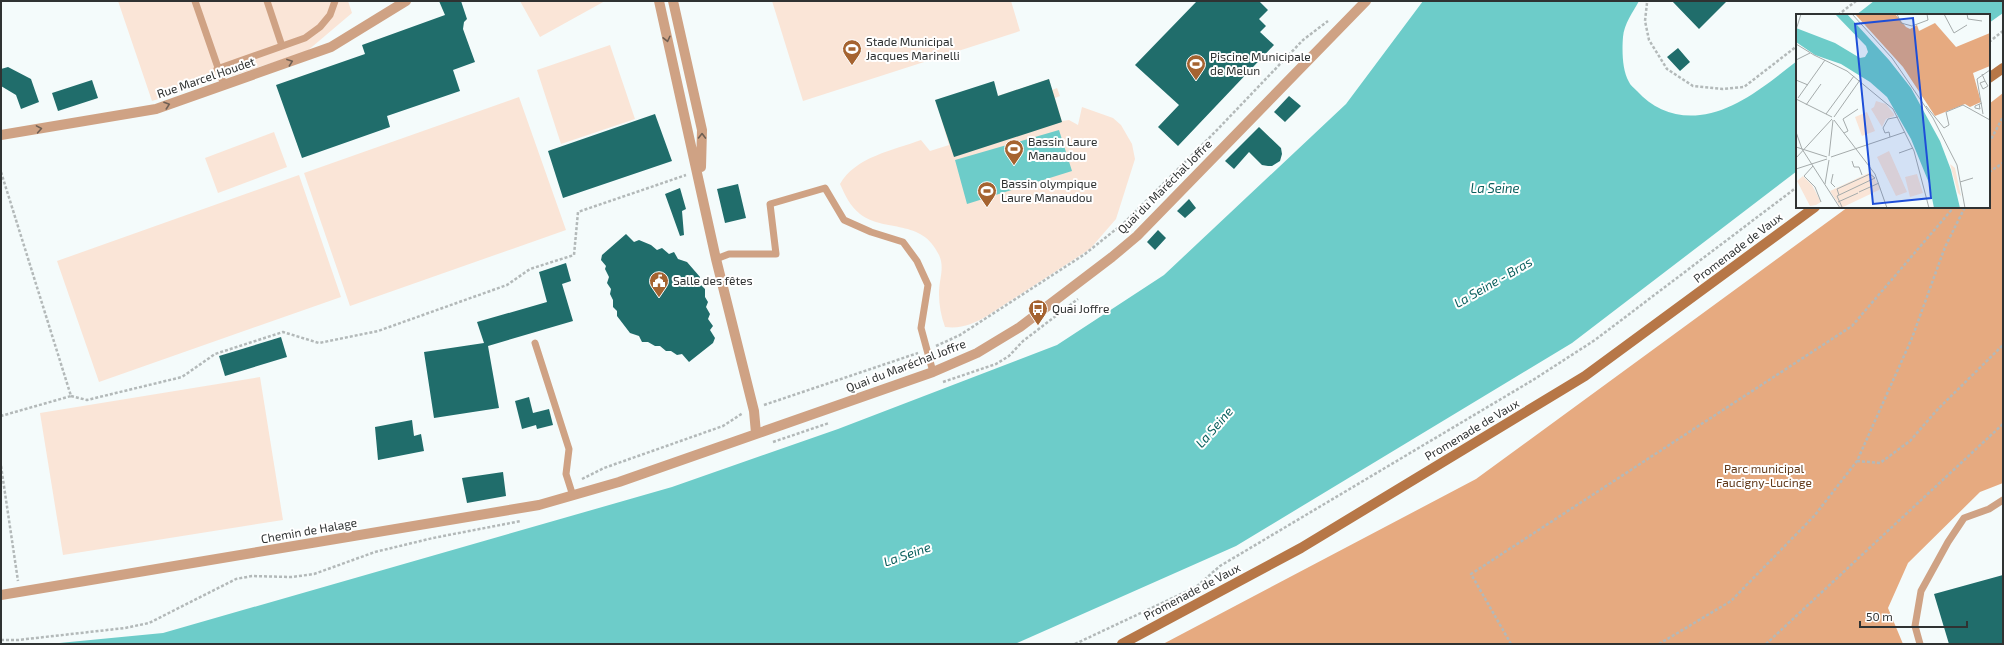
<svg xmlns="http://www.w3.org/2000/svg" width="2004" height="645" viewBox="0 0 2004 645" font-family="'Exo 2',sans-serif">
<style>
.green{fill:#fae5d7}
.forest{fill:#e6aa80}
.water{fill:#6dccc9}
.building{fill:#206d6b}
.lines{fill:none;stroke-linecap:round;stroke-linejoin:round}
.path{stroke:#b3b9b9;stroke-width:2.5;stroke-dasharray:3 2;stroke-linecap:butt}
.service{stroke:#cfa284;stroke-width:7}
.minor{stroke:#cfa284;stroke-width:10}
.secondary{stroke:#b77747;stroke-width:10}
.oneway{stroke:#6f5f53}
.labels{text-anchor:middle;stroke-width:4;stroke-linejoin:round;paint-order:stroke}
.poi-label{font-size:12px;fill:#2f3232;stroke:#fff;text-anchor:start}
.street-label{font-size:12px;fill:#2f3232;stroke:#fff}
.park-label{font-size:12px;fill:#603819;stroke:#fff}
.water-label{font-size:13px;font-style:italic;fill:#0a5f5d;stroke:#fff}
.inset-road{fill:none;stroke:#a5abab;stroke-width:1}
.view{fill:#1d4ed8;fill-opacity:0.15;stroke:#1d4ed8;stroke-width:2}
.inset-edge{fill:none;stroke:#2f3232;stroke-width:2}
</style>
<rect width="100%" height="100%" fill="#f4fbfb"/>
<!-- green -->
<path class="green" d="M118 1H348L352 13 306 52 152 101Z
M520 1H605L540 37Z
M772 1H1011L1020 31 803 101Z
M610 45 635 119 561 144 537 70Z
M1049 79 1052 90 1057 88 1060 96 1055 98 1062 121 1069 120 1078 125 1082 107 1113 118 1121 125 1132 144 1135 159 1116 219 1090 249 987 316C973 324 962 329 945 327 941 316 939 305 939 294 939 279 945 268 939 255 922 218 885 233 860 214 850 206 845 195 840 184 855 157 894 150 921 140L930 151 949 145 940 115Z
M519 97 566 230 350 306 304 173Z
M274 132 287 167 218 193 205 158Z
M299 175 341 297 99 382 57 261Z
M260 377 283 520 63 555 40 413Z"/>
<!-- forest -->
<path class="forest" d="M2003 93V483L1980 492 1908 563 1888 608 1903 644H1163L1476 479 1848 207H1989V104Z"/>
<!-- water -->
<path class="water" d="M1423 1H1639C1633 12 1624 24 1623 37 1622 50 1622 70 1629 82 1630 85 1634 88 1637 91 1653 109 1676 118 1700 115 1738 110 1768 83 1797 61V171L1572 343 1236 546 1015 644H49L163 633 672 487 838 429 1057 345 1164 275 1346 104Z
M1874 1H2003V13L1989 23V15H1856Z
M1059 130 1072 171 967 204 955 160Z"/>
<!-- building -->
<path class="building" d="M439 1H461L467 19 464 22 463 29 475 62 453 70 460 91 387 116 390 127 302 158 276 85 365 54 362 45 445 15Z
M1197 1H1259L1268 10 1259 19 1266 26 1260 32 1274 45 1178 146 1158 127 1179 105 1135 65Z
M1672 1H1727L1699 29Z
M1678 48 1690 62 1680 71 1667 57Z
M8 67 31 79 39 102 21 109 16 95 1 86V69Z
M1049 79 1062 122 954 157 935 100 994 81 998 96Z
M92 80 98 98 58 111 52 93Z
M1289 96 1301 106 1285 122 1274 112Z
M655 114 672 161 563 198 548 151Z
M1259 127 1281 148 1282 154 1280 161 1272 166H1268L1262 165 1249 152 1234 169 1225 161Z
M738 184 746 218 725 223 717 189Z
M680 188 686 209 682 211 684 235 680 236 665 194Z
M1189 199 1196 208 1185 218 1177 211Z
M1158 230 1166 238 1155 250 1147 242Z
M626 234 634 242 639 240 651 245 657 250 662 248 669 254 674 252 678 259 687 262 700 277V284L705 289V297L708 302 706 307 710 314 708 319 713 326 710 330 715 338 713 343 689 362 682 354 677 355 671 351H666L660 346H655L648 342H642L639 336 630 333 617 316V311L613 307V300L610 294 611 289 607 283 609 277 605 269 606 266 601 260 602 255Z
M566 263 571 281 562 284 573 321 488 346 499 408 434 418 424 352 484 343 477 322 547 302 539 272Z
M281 337 287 357 225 376 219 356Z
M529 397 533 413 549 409 553 425 537 429 536 425 522 429 515 401Z
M412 420 414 436 421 434 424 451 378 460 375 427Z
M503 472 506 496 467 503 462 478Z
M2003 575V644H1949L1934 594Z"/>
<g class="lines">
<!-- path -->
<path class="path" d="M1647 3 1645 21 1649 40 1667 69 1693 86 1723 89 1744 87 1797 46
M1838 15 1856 1
M1989 42 2003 31
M1989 143 2003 117
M1 172 71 396 1 416
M1989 172 2003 163
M936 346 960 335 1085 254 1125 222 1217 130 1303 40 1328 21
M943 382 996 364 1009 356 1023 341 1078 299
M71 396 87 400 182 377 215 354 283 332 319 343 378 331 507 285 530 269 574 255 578 212 686 175
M764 405 918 353
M773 442 829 423
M1857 461 1880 463 1910 441 1937 410 2003 345
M1 466 18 581
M582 479 604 468 723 426 743 413
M1 640H18L125 628 149 623 236 579 252 576 292 577 314 574 375 552 433 538 521 521
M1075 644 1196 587 1220 566 1533 380 1595 340 1797 187
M1511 644 1471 574 1852 326 1954 207
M1659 644 1731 601 1815 515 1857 461 1912 338 1945 247 1965 207
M1766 644 2003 424"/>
<!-- service -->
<path class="service" d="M195 1 224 85
M267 1 282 46
M217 69 305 38 320 27 330 15 335 1
M716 259 729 254H776L770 204 825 188 844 220 871 232 903 242 917 261 928 285 921 328 933 372
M535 343 569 449 566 474 573 496
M1920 644 1915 626 1921 591 1948 542 1964 518 1989 509 2003 500"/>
<!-- minor -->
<path class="minor" d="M659 1 716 259 754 411 756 433
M673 1 702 130 701 167
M1 135 156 109 331 47 406 1
M1 595 539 505 619 482 933 372 977 353 1020 327 1112 257 1137 236 1366 1"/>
<!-- secondary -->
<path class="secondary" d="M1989 78 2003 68
M1122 644 1301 548 1585 376 1815 207"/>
</g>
<!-- one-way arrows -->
<defs><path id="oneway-chevron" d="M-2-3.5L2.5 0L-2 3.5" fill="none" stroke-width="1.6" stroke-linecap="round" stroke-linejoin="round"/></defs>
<g class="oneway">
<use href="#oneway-chevron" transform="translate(667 39) rotate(77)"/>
<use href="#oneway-chevron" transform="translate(290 62) rotate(-20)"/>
<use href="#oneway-chevron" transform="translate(167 105) rotate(-19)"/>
<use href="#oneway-chevron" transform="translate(39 129) rotate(-10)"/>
<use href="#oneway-chevron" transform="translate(702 136) rotate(-89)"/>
</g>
<!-- icons -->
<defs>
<g id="stadium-pin" transform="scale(1)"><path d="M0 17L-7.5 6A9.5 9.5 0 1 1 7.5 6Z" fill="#a56330" stroke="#fff"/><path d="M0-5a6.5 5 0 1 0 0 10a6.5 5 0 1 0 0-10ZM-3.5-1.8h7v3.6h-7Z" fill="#fff"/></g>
<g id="civic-pin" transform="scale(1)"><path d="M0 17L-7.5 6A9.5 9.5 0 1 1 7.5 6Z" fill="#a56330" stroke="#fff"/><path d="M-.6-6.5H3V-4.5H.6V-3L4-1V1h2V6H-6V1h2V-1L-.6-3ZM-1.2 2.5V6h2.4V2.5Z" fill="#fff"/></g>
<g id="bus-pin" transform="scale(1)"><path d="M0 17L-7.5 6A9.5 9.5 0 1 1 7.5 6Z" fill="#a56330" stroke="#fff"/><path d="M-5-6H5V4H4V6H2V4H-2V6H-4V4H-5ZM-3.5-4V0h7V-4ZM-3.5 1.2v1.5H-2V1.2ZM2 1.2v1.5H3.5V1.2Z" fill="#fff"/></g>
</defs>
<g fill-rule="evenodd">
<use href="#stadium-pin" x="852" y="49"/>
<use href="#stadium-pin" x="1196" y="64"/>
<use href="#stadium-pin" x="1014" y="149"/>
<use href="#stadium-pin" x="987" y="191"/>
<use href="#civic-pin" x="659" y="281"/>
<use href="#bus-pin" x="1038" y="309"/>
</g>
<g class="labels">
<!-- poi labels -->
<g class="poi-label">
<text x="866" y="46">Stade Municipal<tspan x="866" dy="14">Jacques Marinelli</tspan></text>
<text x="1210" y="61">Piscine Municipale<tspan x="1210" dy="14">de Melun</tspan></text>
<text x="1028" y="146">Bassin Laure<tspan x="1028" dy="14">Manaudou</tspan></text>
<text x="1001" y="188">Bassin olympique<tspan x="1001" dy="14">Laure Manaudou</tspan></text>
<text x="673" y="285">Salle des fêtes</text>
<text x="1052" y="313">Quai Joffre</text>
</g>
<!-- street labels -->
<g class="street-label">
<text transform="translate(206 78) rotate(-19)" y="4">Rue Marcel Houdet</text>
<text transform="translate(1165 187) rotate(-45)" y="4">Quai du Maréchal Joffre</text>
<text transform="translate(1738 248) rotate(-37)" y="4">Promenade de Vaux</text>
<text transform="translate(906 366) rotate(-21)" y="4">Quai du Maréchal Joffre</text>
<text transform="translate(1472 430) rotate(-31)" y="4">Promenade de Vaux</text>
<text transform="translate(309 531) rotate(-10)" y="4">Chemin de Halage</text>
<text transform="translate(1192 592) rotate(-28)" y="4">Promenade de Vaux</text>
</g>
<!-- park labels -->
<g class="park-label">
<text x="1764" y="473">Parc municipal<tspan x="1764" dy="14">Faucigny-Lucinge</tspan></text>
</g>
<!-- water labels -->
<g class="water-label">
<text x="1495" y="193">La Seine</text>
<text transform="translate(1493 282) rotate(-30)" y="5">La Seine - Bras</text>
<text transform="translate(1214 427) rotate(-49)" y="5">La Seine</text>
<text transform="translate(907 554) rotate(-19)" y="5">La Seine</text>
</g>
</g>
<!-- overview -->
<g transform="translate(1796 14)">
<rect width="194" height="194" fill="#f4fbfb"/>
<path d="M80 87 90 90 98 100V102L90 105 86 113 75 95 78 93ZM71 98 79 117 66 122 59 103ZM93 137 111 178 100 182 81 143ZM154 150 159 154 165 182 162 179ZM75 158 85 175 45 194 34 177ZM121 160 127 179 114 183 109 163ZM7 162 16 171 25 188 20 191 14 192 1 167Z" fill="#fae5d7"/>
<path d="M59 0H95L100 1 110 13 114 15 121 11 123 17 139 9 160 33 194 19V52L177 59 185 88 174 93 169 90 139 102 107 53Z" fill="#e6aa80"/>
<path d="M39 0H51L93 46 115 74 144 127 155 156 164 194H138L133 169 115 125 91 83 74 68 45 50 19 41 0 28V14L39 29 64 44 69 43 72 38 70 32Z" fill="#6dccc9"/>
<path class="inset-road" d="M56 0 96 44 137 104 161 151 169 194M101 0 105 9 116 12 132 6 131 0M148 0 158 19 171 11M171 0 172 5 186 7M0 16 5 0M0 30 18 41 51 57 97 95 118 137 133 194M0 46 14 39M186 60 189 67 184 69 187 75 192 72 189 67M0 66 12 71M2 84 29 46M0 85 36 103M183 90 184 95 179 94V92L186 89M10 91 25 70M130 92 148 114 153 111 150 98 167 91 194 106M30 100 58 62M187 100 181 65 194 56M38 103 64 66M38 106 79 160 91 194M0 118 6 135 44 194M48 119 52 117 47 105 62 95M94 123 93 118 89 119 87 114 92 105 102 103M0 133 31 143M103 139 117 134M33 142 37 106M35 143 109 118M0 144 36 105M56 147 58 153H63L66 161M17 152 8 162 19 173 25 188M0 155 31 145M37 160 35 169 39 173M164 168 177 164M29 170 33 146M63 178 83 169M43 181 41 175 74 160 79 164M42 188 62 179M46 193 41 182 79 164"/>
<path class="view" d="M117 4 135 184 77 190 59 10Z"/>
<rect width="194" height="194" class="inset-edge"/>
</g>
<!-- border -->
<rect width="2004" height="645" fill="none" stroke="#2f3232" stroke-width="4"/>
<!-- scale -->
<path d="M1860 621v6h107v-6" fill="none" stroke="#2f3232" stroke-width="2"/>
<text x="1866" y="621" font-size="12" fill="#2f3232" stroke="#ffffff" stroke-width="3" paint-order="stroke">50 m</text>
</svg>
